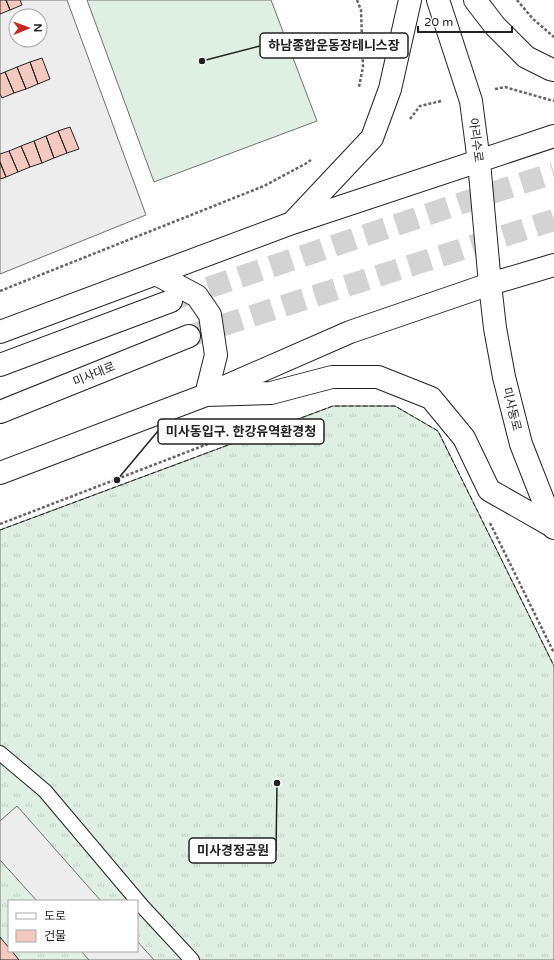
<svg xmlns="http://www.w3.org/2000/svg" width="554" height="960" viewBox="0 0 554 960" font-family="'Varela Round','Noto Sans KR',sans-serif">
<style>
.grass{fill:url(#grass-tufts);stroke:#6f6f6f;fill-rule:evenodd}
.pitch{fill:#e0efe3;stroke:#6f6f6f}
.parking{fill:#ededed;stroke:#6f6f6f;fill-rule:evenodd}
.building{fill:#f3c9c0;stroke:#222}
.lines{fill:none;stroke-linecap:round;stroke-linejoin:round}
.primary-tunnel{stroke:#d3d3d3;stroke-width:22;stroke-dasharray:22 11;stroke-linecap:butt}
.service-casing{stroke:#222;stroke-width:16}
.tertiary-casing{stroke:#222;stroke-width:24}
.secondary-casing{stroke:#222;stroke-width:24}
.primary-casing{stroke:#222;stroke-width:24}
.path{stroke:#646464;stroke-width:2.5;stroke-dasharray:3 2;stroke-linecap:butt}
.service{stroke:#fff;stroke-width:14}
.tertiary{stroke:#fff;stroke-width:22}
.secondary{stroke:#fff;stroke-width:22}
.primary{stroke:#fff;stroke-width:22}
.fence{stroke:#222;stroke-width:1;stroke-dasharray:5 2;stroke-linecap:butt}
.labels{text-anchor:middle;stroke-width:3;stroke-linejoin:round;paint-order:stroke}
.street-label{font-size:12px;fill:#222;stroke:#fff}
.leader{fill:none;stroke:#222;stroke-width:1.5}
.callout-dot{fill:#222;stroke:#fff;stroke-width:1.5}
.callout{fill:#fff;stroke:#222;stroke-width:1.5}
.callout-label{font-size:13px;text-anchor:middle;font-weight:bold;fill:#222}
</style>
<defs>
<pattern id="grass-tufts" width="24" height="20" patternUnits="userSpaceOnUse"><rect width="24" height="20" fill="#e0efe3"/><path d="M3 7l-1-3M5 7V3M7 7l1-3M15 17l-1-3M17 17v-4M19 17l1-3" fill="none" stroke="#c0cdc2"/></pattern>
</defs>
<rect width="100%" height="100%" fill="#fff"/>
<!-- grass -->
<path class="grass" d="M333 406H395L438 431 554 666V960H0V530ZM9 901H137V951H9Z"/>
<!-- pitch -->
<path class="pitch" d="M87 0H271L317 121 154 182Z"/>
<!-- parking -->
<path class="parking" d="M0 0H67L146 215 0 274ZM16 16H40V40H16Z
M17 806 101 901H37L0 860V821Z
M137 941 154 960H89L81 951H137Z"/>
<!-- building -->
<path class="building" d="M0 0H6L10 10 0 14Z
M6 0H20L22 5 10 10Z
M42 58 50 79 38 84 30 62Z
M30 62 38 84 26 89 17 67Z
M17 67 26 89 14 93 5 72Z
M5 72 14 93 2 98 0 94V74Z
M70 127 79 149 67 153 58 131Z
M58 131 67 153 54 158 46 136Z
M46 136 54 158 42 163 34 141Z
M34 141 42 163 30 167 21 146Z
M21 146 30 167 18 172 9 151Z
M9 151 18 172 6 177 0 162V154Z
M0 162 6 177 0 179Z
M0 937 9 948V951H12L19 960H0Z"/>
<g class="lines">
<!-- primary-tunnel -->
<path class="primary-tunnel" d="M177 298 507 188 554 173
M189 336 554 220"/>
<!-- service casing -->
<g class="service-casing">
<path id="service" d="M0 753 45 791 142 906 192 960"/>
</g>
<!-- tertiary casing -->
<g class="tertiary-casing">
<path id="tertiary" d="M490 284 495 328 504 377 521 444 554 528"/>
</g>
<!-- secondary casing -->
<g class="secondary-casing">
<path id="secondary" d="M438 0 471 101 479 162 490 284"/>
</g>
<!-- primary casing -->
<g class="primary-casing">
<path id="primary" d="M475 0 495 26 526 57 550 69 554 70
M293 222 372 138 390 89 410 0
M156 274 197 296 210 315 216 355 206 395 271 393 332 377H378L431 398 464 438 489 490 554 527V525
M0 332 292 223 554 136
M0 365 171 301
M0 412 189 336
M0 473 206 395 350 332 490 284 554 265"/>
</g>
<!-- path -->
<path class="path" d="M357 0 361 10 363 67 359 87
M517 0 533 19 554 37
M495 89 505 87 522 92 554 101
M410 119 420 106 441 101
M0 291 264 186 305 164 311 160
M490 523 554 653
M0 524 265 422"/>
<!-- service -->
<use href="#service" class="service"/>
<!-- tertiary -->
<use href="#tertiary" class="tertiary"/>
<!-- secondary -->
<use href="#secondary" class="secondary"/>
<!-- primary -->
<use href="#primary" class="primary"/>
<!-- fence -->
<path class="fence" d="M0 530 333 406H395L438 431 554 666"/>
</g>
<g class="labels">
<!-- street labels -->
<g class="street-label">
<text transform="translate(476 140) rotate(83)" y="4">아리수로</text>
<text transform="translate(94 374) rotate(-22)" y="4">미사대로</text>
<text transform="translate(512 409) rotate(76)" y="4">미사동로</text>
</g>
</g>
<!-- callouts -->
<path class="leader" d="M202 61L260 46M117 480L158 431M277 783L276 851"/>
<g class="callout-dot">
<circle cx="202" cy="61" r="4"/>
<circle cx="117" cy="480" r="4"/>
<circle cx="277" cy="783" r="4"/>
</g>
<g class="callout">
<rect x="260" y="33" width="148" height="25" rx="4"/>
<rect x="158" y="419" width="166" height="25" rx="4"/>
<rect x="189" y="838" width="87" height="25" rx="4"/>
</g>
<g class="callout-label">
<text x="334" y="50">하남종합운동장테니스장</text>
<text x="241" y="436">미사동입구. 한강유역환경청</text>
<text x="233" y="855">미사경정공원</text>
</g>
<!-- legend -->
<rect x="8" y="900" width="130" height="52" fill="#ffffff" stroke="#a7a7a7"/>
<rect x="16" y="913" width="20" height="6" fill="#ffffff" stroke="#a7a7a7"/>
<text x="44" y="920" font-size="12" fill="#222222">도로</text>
<rect x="16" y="930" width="20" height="12" fill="#f3c9c0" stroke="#a7a7a7"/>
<text x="44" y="940" font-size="12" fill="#222222">건물</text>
<!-- north arrow -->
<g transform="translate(28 28) rotate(89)"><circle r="19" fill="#ffffff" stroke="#a7a7a7"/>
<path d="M0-3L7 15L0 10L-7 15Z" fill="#c62828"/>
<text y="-6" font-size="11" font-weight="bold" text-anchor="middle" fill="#222222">N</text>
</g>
<!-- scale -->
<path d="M418 26v6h94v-6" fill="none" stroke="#222222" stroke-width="2"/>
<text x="424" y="26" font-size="12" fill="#222222" stroke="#ffffff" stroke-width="3" paint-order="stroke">20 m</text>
</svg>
